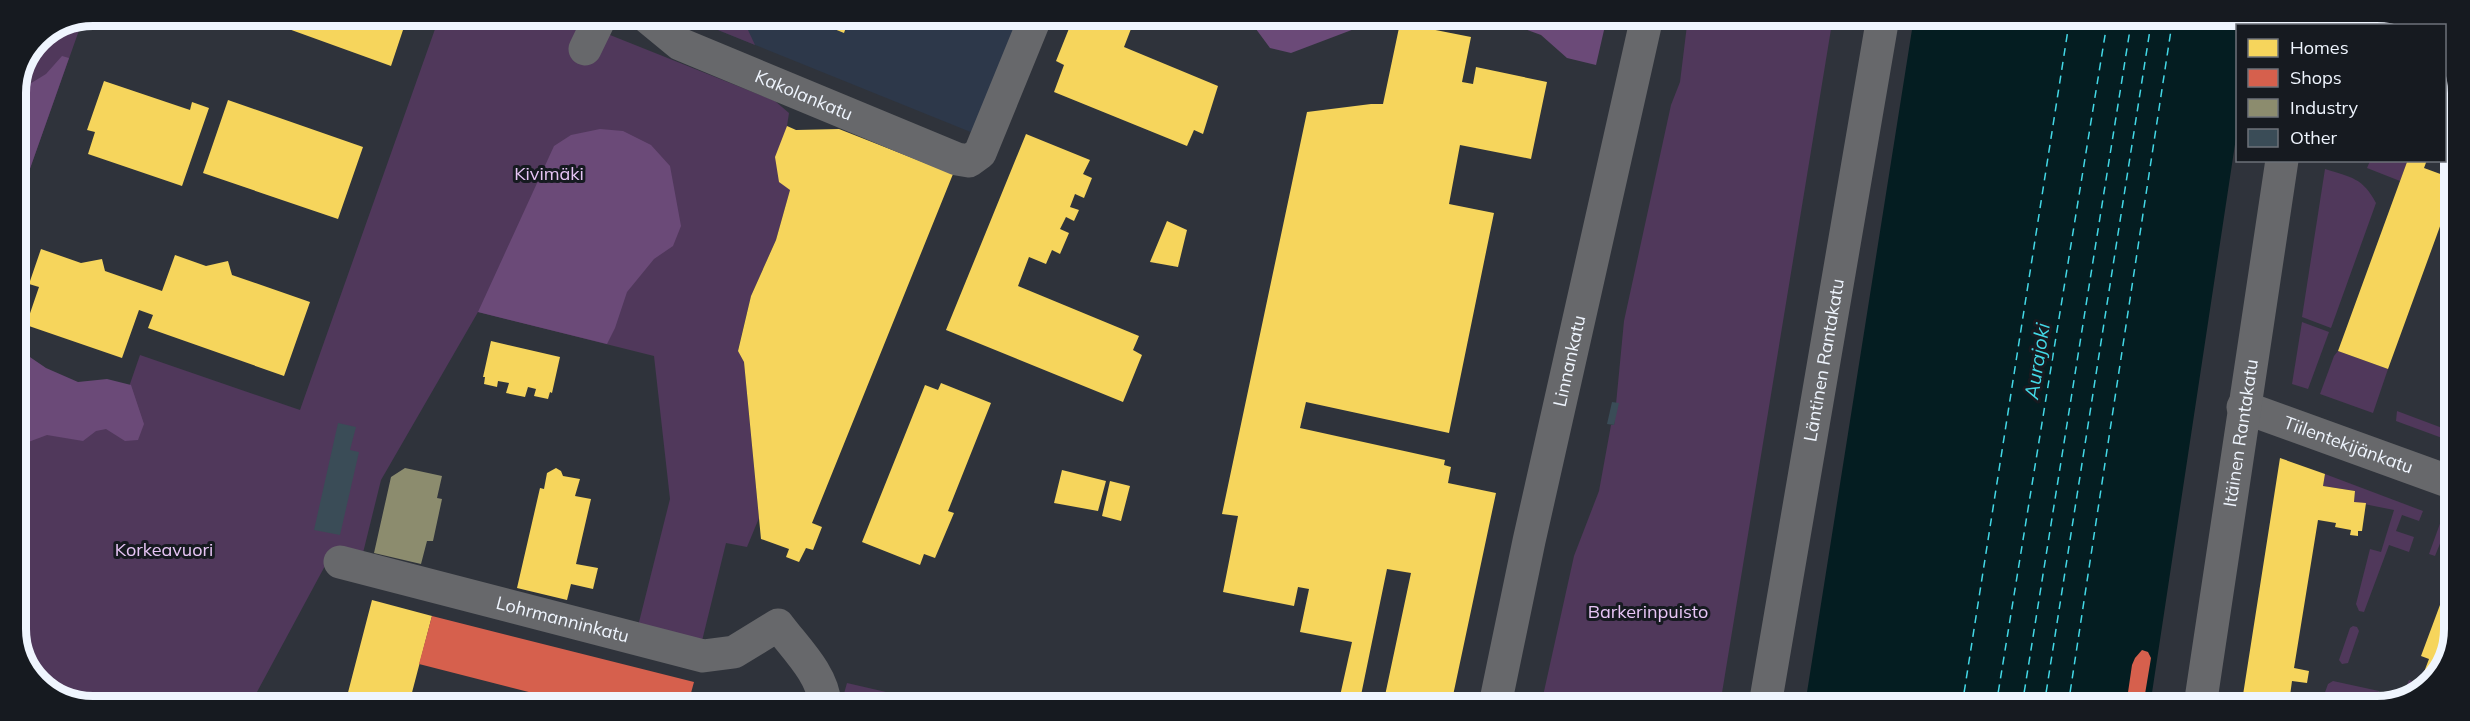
<svg xmlns="http://www.w3.org/2000/svg" width="2470" height="721" viewBox="0 0 2470 721" font-family="Mulish,sans-serif">
<style>
.built{fill:#2d384a}
.green{fill:#50385b}
.forest{fill:#6b4a78}
.water{fill:#041d21}
.homes{fill:#f6d55c}
.shops{fill:#d6604d}
.industry{fill:#8c8c6e}
.lines{fill:none;stroke-linecap:round;stroke-linejoin:round}
.ferry{stroke:#43d8e6;stroke-width:1.5;stroke-dasharray:8 6;stroke-linecap:butt}
.building{fill:#3a4c57}
.minor{stroke:#67686b;stroke-width:33}
.labels{text-anchor:middle;stroke-width:6;stroke-linejoin:round;paint-order:stroke}
.street-label{font-size:18px;fill:#eff5fe;stroke:#161a20}
.park-label{font-size:18px;fill:#e7c5f5;stroke:#161a20}
.water-label{font-size:20px;font-style:italic;fill:#43d8e6;stroke:#161a20}
.rim{fill:none;stroke:#eff5fe;stroke-width:8}
</style>
<rect width="100%" height="100%" fill="#2f333b"/>
<!-- built -->
<path class="built" d="M693 16H1020L973 133 713 28Z"/>
<!-- green -->
<path class="green" d="M440 15 583 16 590 27 775 101 789 113 787 126 790 190 776 240 751 296 738 350 744 362 759 518 747 547 726 543 701 645 637 630 670 499 654 356 478 312 381 480 361 561 333 551 251 703H72L34 679 30 669 32 651 20 645 15 634V369L122 407 140 355 300 410Z
M693 16H746L748 30 755 45 713 28Z
M1688 17H1833L1720 705H1541L1574 556 1599 491 1611 425H1614L1624 321 1671 105 1680 82Z
M2349 18H2398L2402 21 2401 25H2348Z
M83 19 15 211V92L38 37Z
M2370 161 2407 162 2400 181 2367 168Z
M2325 169C2351 177 2363 178 2376 203L2331 328 2302 317Z
M2302 322 2329 332 2308 389 2292 384Z
M2338 351 2388 369 2373 413 2320 394 2334 356Z
M2397 411 2453 432V442L2396 421Z
M2325 474 2423 511 2419 521 2402 515 2396 531 2414 537 2409 552 2389 545 2364 612 2359 611 2356 604 2370 549 2381 552 2394 510 2354 502 2355 491 2323 486Z
M2442 518 2449 521 2435 556 2429 554Z
M2353 626 2357 627 2359 631 2348 663 2342 664 2339 660 2350 628Z
M2409 680 2420 683 2416 693 2402 698Z
M2333 681 2379 691 2374 706H2320L2328 684Z
M847 683 938 704H841Z"/>
<!-- forest -->
<path class="forest" d="M1255 16 1386 17 1291 53 1270 48 1253 25Z
M1481 17H1607L1596 65 1567 58 1541 35 1506 22Z
M62 56 69 58 15 211V93L46 74Z
M600 129 623 131 651 145 670 166 681 226 673 246 654 259 627 292 615 328 607 344 478 312 554 146 571 135Z
M24 353 46 368 78 382 107 379 131 385 144 424 138 440 125 441 106 429 96 431 83 441 47 435 15 447V354Z"/>
<!-- water -->
<path class="water" d="M1914 17 2255 18 2254 25 2238 26 2237 131 2150 706 1805 705Z"/>
<!-- homes -->
<path class="homes" d="M275 15H408L391 66 272 23Z
M802 16H850L844 33Z
M1085 16H1136L1124 47 1218 86 1203 134 1194 130 1187 146 1054 92 1064 65 1056 61 1070 26 1079 29Z
M1400 23 1471 37 1462 82 1473 84 1476 67 1547 82 1531 159 1460 145 1449 204 1494 213 1449 433 1306 402 1300 428 1445 460 1444 465 1451 467 1448 483 1496 493 1451 705H1383L1411 573 1387 569 1359 705H1338L1352 642 1300 632 1309 589 1298 587 1294 606 1223 592 1238 516 1222 514 1307 112 1371 104H1383Z
M2445 61 2454 85 2445 111H2444Z
M104 81 190 110 192 102 209 108 182 186 88 154 95 132 87 130Z
M228 100 363 147 338 219 203 173Z
M787 126 796 130 839 129 953 174 812 523 822 527 813 550 806 548 799 562 786 557 789 549 761 539 744 362 738 351 751 296 776 240 790 190 779 182 775 157Z
M1026 134 1090 160 1083 174 1092 178 1084 198 1075 194 1070 207 1079 210 1074 221 1066 217 1060 229 1069 233 1060 254 1052 250 1046 264 1029 257 1018 286 1139 336 1133 350 1142 355 1123 402 946 330Z
M2403 160H2427L2424 168 2454 179V188L2388 369 2338 351 2407 162Z
M1167 221 1187 230 1178 267 1150 262Z
M41 249 81 263 102 259 105 271 162 291 175 255 206 266 228 261 232 275 310 302 284 376 148 328 153 315 139 310 122 358 26 325 39 287 29 284Z
M491 341 560 357 552 393 550 392 548 399 534 396 536 389 528 387 525 397 506 393 509 383 498 381 497 387 484 384 485 377H483Z
M941 383 991 403 948 511 954 513 935 558 924 554 920 565 862 542 925 385 938 390Z
M2280 458 2325 474 2323 486 2355 491 2354 502 2366 503 2362 531H2358V536L2350 535 2351 530 2335 527 2336 523 2318 520 2294 668 2309 671 2307 683 2292 681 2289 703 2243 695Z
M556 468 561 471 563 476 580 479 575 496 591 499 576 564 598 568 593 589 571 584 567 600 517 588 540 488 544 489 547 473Z
M1062 470 1106 481 1098 511 1054 503Z
M1110 481 1130 486 1121 521 1102 516Z
M2453 570 2452 649 2424 690 2416 693 2429 659 2421 656Z
M372 600 432 616 409 704H345Z"/>
<!-- shops -->
<path class="shops" d="M432 616 694 682 688 704H576L419 664Z
M2142 650 2148 652 2151 658 2143 706H2126L2132 665 2135 658Z
M742 694 780 703V704H739Z"/>
<!-- industry -->
<path class="industry" d="M405 468 442 476 437 498 442 499 433 541H427L421 564 374 553 391 477Z"/>
<g class="lines">
<!-- ferry -->
<path class="ferry" d="M1962 706 2070 17
M1996 706 2108 17
M2022 706 2132 17
M2044 706 2152 17
M2068 706 2173 17"/>
</g>
<!-- building -->
<path class="building" d="M1612 402 1619 403 1614 425 1607 424Z
M338 423 356 427 350 450 359 452 340 535 314 530Z"/>
<g class="lines">
<!-- minor -->
<g class="minor">
<path id="s1" d="M646 16 680 44 957 159 969 161 980 153 1036 16"/>
<path d="M2303 26 2304 18"/>
<path d="M585 49 601 16"/>
<path id="s2" d="M2243 407 2453 483"/>
<path id="s3" d="M340 562 703 656 734 652 778 625C795 648 823 674 825 704"/>
<path id="s4" d="M1495 705 1529 541 1647 17"/>
<path id="s5" d="M1765 705 1883 17"/>
<path id="s6" d="M2200 706 2282 160"/>
</g>
</g>
<g class="labels">
<!-- street labels -->
<g class="street-label">
<text dy="6" stroke="none"><textPath href="#s1" startOffset="178">Kakolankatu</textPath></text>
<text dy="6" stroke="none"><textPath href="#s4" startOffset="352">Linnankatu</textPath></text>
<text dy="6" stroke="none"><textPath href="#s5" startOffset="350">Läntinen Rantakatu</textPath></text>
<text dy="6" stroke="none"><textPath href="#s6" startOffset="276">Itäinen Rantakatu</textPath></text>
<text dy="6" stroke="none"><textPath href="#s2" startOffset="112">Tiilentekijänkatu</textPath></text>
<text dy="6" stroke="none"><textPath href="#s3" startOffset="230">Lohrmanninkatu</textPath></text>
</g>
<!-- park labels -->
<g class="park-label">
<text x="549" y="180">Kivimäki</text>
<text x="164" y="556">Korkeavuori</text>
<text x="1648" y="618">Barkerinpuisto</text>
</g>
<!-- water labels -->
<g class="water-label">
<text transform="translate(2037 361) rotate(-81)" y="7">Aurajoki</text>
</g>
</g>
<!-- crop -->
<path d="M0 0H2470V721H0ZM93 26H2377A67 67 0 0 1 2444 93V629A67 67 0 0 1 2377 696H93A67 67 0 0 1 26 629V93A67 67 0 0 1 93 26Z" fill="#161a20" fill-rule="evenodd"/>
<path class="rim" d="M93 26H2377A67 67 0 0 1 2444 93V629A67 67 0 0 1 2377 696H93A67 67 0 0 1 26 629V93A67 67 0 0 1 93 26Z"/>
<!-- legend -->
<rect x="2236" y="24" width="210" height="138" fill="#161a20" stroke="#6d7279" stroke-width="1.5"/>
<rect x="2248" y="39" width="30" height="18" fill="#f6d55c" stroke="#6d7279" stroke-width="1.5"/>
<text x="2290" y="54" font-size="18" fill="#eff5fe">Homes</text>
<rect x="2248" y="69" width="30" height="18" fill="#d6604d" stroke="#6d7279" stroke-width="1.5"/>
<text x="2290" y="84" font-size="18" fill="#eff5fe">Shops</text>
<rect x="2248" y="99" width="30" height="18" fill="#8c8c6e" stroke="#6d7279" stroke-width="1.5"/>
<text x="2290" y="114" font-size="18" fill="#eff5fe">Industry</text>
<rect x="2248" y="129" width="30" height="18" fill="#3a4c57" stroke="#6d7279" stroke-width="1.5"/>
<text x="2290" y="144" font-size="18" fill="#eff5fe">Other</text>
</svg>
